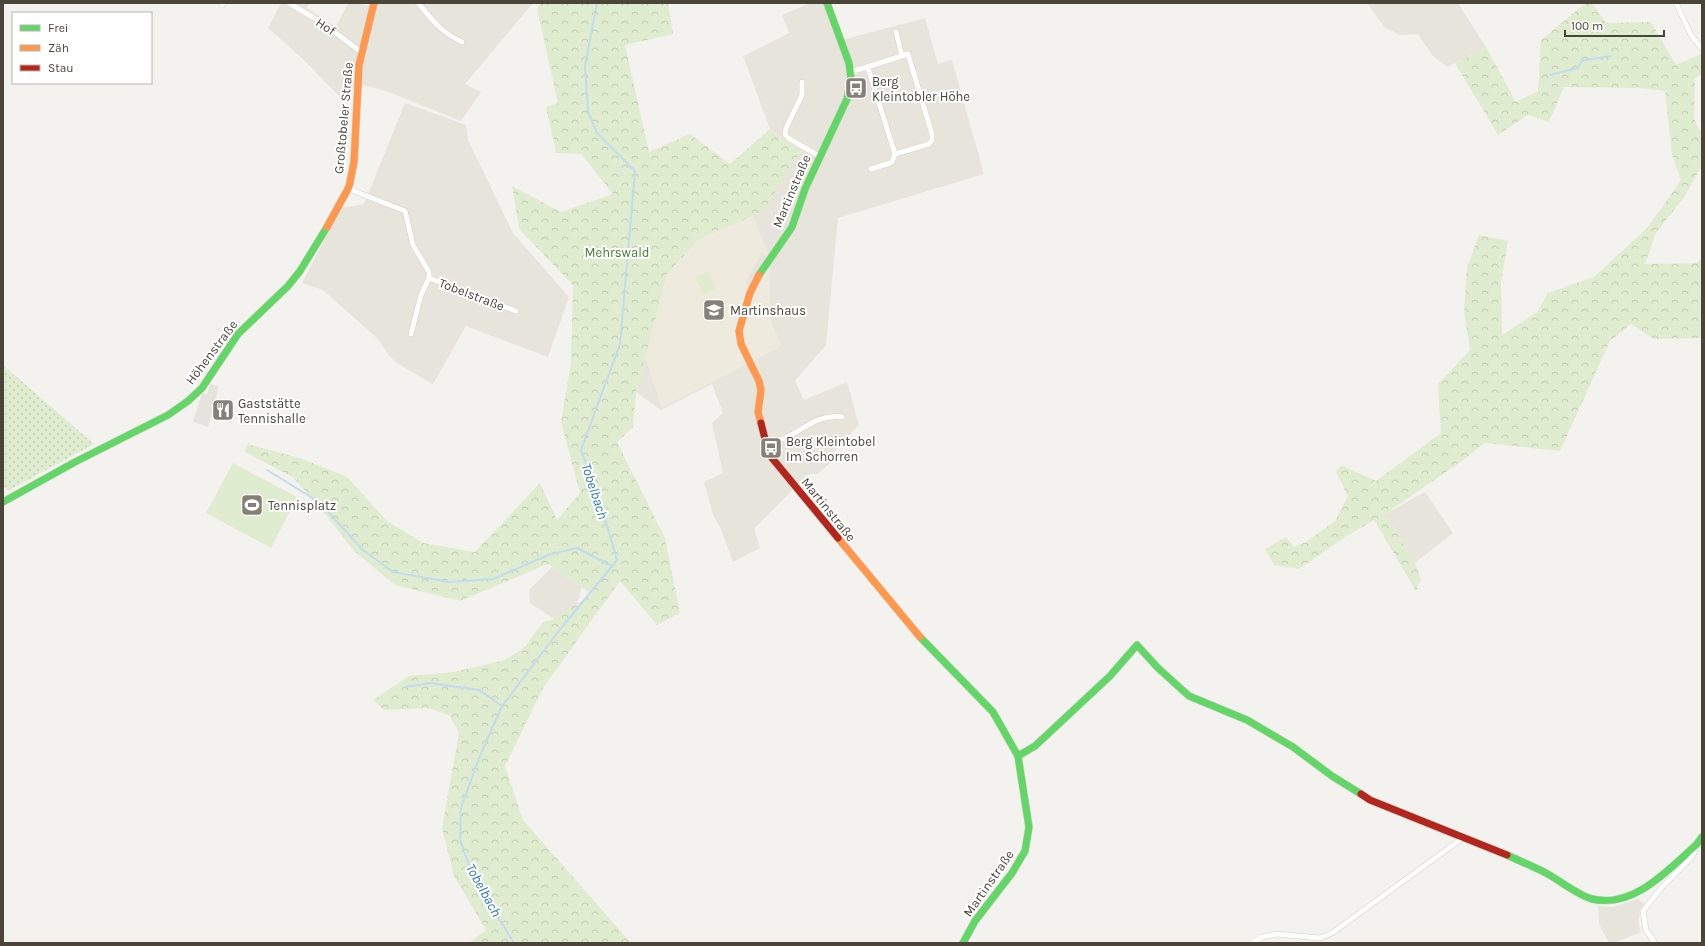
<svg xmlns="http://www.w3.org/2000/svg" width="1705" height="946" viewBox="0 0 1705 946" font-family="Karla,sans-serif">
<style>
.residential{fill:#e7e4dc}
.education{fill:#eeeade}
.grass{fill:#e0ecd0}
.forest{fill:url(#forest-crowns)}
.garden{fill:url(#garden-dots)}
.parking{fill:#e6e3df}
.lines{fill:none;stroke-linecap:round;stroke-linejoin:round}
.stream{stroke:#c1dbef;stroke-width:2}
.street-casing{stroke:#d2d0cc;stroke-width:6}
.fast-casing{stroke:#d2cfc5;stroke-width:8}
.slow-casing{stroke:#d2cfc5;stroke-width:8}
.jam-casing{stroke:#d2cfc5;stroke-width:8}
.street{stroke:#fdfdfc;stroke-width:5}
.fast{stroke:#63d668;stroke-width:7}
.slow{stroke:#ff974d;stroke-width:7}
.jam{stroke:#b3261e;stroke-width:7}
.labels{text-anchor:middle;stroke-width:4;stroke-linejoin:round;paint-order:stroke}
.street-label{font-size:13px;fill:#4a4439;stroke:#fff}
.poi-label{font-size:13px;fill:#4a4439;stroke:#fff;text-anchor:start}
.park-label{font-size:13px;fill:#487c2c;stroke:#fff}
.water-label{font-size:14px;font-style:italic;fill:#3379b6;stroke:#fff}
</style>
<defs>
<pattern id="forest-crowns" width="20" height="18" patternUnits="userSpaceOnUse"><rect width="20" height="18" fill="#e0ecd0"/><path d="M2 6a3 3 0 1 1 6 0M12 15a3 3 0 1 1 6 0" fill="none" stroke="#c2ccb3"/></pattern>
<pattern id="garden-dots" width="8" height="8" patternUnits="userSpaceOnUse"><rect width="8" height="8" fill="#e0ecd0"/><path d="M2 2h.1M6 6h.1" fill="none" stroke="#c2ccb3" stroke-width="1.8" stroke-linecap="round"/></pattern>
</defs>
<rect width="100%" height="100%" fill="#f4f2ee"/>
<!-- residential -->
<path class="residential" d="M281 3H309L307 8 336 27 348 3H359L368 6 369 3H533L465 84 481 92 461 121 386 91 364 85 355 87 341 98 305 61 268 28Z
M810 3H823L838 41 925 18 938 64 952 60 984 174 838 218 826 345 795 381 804 400 847 382 859 425 834 451 831 462 818 474H808L754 529 760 548 733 562 721 529 714 517 704 482 723 473 712 423 723 413 712 384 661 410 636 392 667 274 802 150 781 138 770 129 743 56 789 33 782 15Z
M1367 3H1458L1486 47 1447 67 1432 55 1418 34 1400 35 1384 27Z
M405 103 466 125 468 140 513 233 569 297 548 357 466 326 433 384 395 362 388 354 377 338 323 290 302 283 341 208 364 204Z
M1425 492 1453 533 1415 563 1385 514Z
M552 567 582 587 577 604 554 619 530 603 529 590Z
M1638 899 1644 904 1638 920 1641 932 1614 943H1609L1599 924 1598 906 1613 907Z"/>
<!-- education -->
<path class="education" d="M753 215 769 256 771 322 782 346 662 408 645 357 667 274 699 239Z"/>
<!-- grass -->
<path class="grass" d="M708 271 716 289 704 295 695 277Z
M233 463 297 497 271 548 206 513Z"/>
<!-- forest -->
<path class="forest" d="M540 3H668L673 34 625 45 649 152 690 134 730 164 770 129 781 138 802 150 763 211 699 239 667 274 636 392 633 427 617 442 665 538 680 613 657 625 620 581 543 688 505 766 523 820 631 943H469L486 930 454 876 442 828 459 733 449 715 427 708 384 710 373 700 409 676 454 672 505 660 525 647 543 622 554 619 592 594 548 564 460 601 395 585 352 549 330 520 294 478 245 452 247 444 300 458 347 477 387 521 423 543 475 552 540 483 557 520 580 493 561 422 571 363 573 285 519 229 512 186 561 212 613 194 581 154 556 153 546 107 558 103 537 9Z
M1586 3H1592L1606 23 1651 22 1676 65 1701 54 1702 56V74L1695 78 1694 119 1702 134V166L1684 197 1656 233 1645 264 1697 263 1702 258V338L1654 339 1631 324 1610 341 1560 451 1485 443 1462 461 1385 514 1415 563 1421 579 1416 591 1374 520 1344 538 1299 569 1274 565 1265 549 1286 537 1294 547 1306 542 1335 521 1348 496 1336 472 1341 465 1376 481 1441 433 1438 384 1470 350 1464 311 1467 267 1479 235 1508 241 1501 283 1502 335 1537 312 1548 293 1594 277 1648 227 1681 180 1672 155 1665 91 1640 88 1564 87 1549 122 1528 115 1498 135 1455 63 1486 47 1516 102 1538 91 1541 40Z"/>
<!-- garden -->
<path class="garden" d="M3 365 94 444 8 491 3 487Z"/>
<!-- parking -->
<path class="parking" d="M774 223 781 238 776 239 773 246 768 248 762 229Z
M762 253 768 257 751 286 745 283Z
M210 384 219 386 208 427 193 422 202 393 207 394Z"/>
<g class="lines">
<!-- stream -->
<path class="stream" d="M1550 75 1578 68 1581 62 1585 60 1611 56
M267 470 319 502 363 550 393 572 449 582 493 579 548 555 577 548 612 566
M406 687 430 683 479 690 502 706
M514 943 473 876 460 840 461 808 479 758 502 706 558 632 617 560 599 499 581 450 620 344 635 171 597 133 588 111 585 66 597 3"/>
<!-- street casing -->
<g class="street-casing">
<path id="street" d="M289 3 324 24 361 52
M418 3C433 21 441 32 462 42
M1676 3 1691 35 1702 49
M222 5 224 3
M896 32 902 56
M851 72 908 54 932 134V140L929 144 895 154 868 68
M802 82V95L786 128 785 134 788 138 819 156
M871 169 890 163 892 162 895 154
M349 187 354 191 405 211 413 245 429 272V278L421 295 411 334
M429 278 516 311
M766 444C773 442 781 440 787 437 806 428 818 414 842 417
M1252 943 1262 937 1277 934 1320 938 1332 933 1464 837
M1655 943 1646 930 1643 911 1662 887 1690 859 1694 853 1696 845"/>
</g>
<!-- fast casing -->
<g class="fast-casing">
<path id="fast" d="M759 275 792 227 805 189 847 99 851 78 849 63 827 3
M3 502 75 462 168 415 188 401 202 388 238 334 288 286 300 271 327 227
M920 637 993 712 1018 756 1029 827 1025 851 1012 873 975 921 963 943
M1018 756 1035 746 1110 676 1137 645 1158 668 1189 696 1247 720 1293 747 1332 776 1361 794
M1507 855C1520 861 1534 867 1546 873 1559 880 1579 896 1592 899 1633 909 1668 870 1696 845L1702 837"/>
</g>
<!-- slow casing -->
<g class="slow-casing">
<path id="slow" d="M327 227 349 187 354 162 359 65 374 3
M759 275 750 293 739 331 741 344 759 381 761 390 758 412 761 423
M838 538 920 637"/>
</g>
<!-- jam casing -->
<g class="jam-casing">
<path id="jam" d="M761 423 768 451 772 458 838 538
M1361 794 1370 800 1507 855"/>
</g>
<!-- street -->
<use href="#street" class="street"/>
<!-- fast -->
<use href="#fast" class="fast"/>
<!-- slow -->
<use href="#slow" class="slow"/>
<!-- jam -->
<use href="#jam" class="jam"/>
</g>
<!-- icons -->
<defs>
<g id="bus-square" transform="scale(1.15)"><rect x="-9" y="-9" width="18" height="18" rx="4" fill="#868178" stroke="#fff"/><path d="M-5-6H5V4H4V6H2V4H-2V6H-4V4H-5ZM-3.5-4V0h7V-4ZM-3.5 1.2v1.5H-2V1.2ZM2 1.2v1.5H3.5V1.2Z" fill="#fff"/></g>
<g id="school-square" transform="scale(1.15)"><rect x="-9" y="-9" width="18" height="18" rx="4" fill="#868178" stroke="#fff"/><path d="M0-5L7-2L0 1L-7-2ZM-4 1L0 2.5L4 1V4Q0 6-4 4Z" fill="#fff"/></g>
<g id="restaurant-square" transform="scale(1.15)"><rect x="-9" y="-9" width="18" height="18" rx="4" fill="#868178" stroke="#fff"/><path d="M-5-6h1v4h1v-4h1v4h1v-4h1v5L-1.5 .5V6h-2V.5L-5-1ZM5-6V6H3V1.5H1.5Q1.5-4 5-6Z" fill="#fff"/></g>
<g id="stadium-square" transform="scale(1.15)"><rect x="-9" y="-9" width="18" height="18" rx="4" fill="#868178" stroke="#fff"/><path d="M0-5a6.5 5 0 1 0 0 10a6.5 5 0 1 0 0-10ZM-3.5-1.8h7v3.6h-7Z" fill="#fff"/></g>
</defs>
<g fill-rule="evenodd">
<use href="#bus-square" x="856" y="88"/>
<use href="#school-square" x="714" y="310"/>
<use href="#restaurant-square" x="223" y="410"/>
<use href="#bus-square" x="771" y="448"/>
<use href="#stadium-square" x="252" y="505"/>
</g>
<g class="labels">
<!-- street labels -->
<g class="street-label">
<text transform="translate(326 26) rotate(34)" y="5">Hof</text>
<text transform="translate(343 118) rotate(-85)" y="5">Großtobeler Straße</text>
<text transform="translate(791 191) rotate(-67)" y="5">Martinstraße</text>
<text transform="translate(472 294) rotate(21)" y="5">Tobelstraße</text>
<text transform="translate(211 352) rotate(-53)" y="5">Höhenstraße</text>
<text transform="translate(829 509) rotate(51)" y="5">Martinstraße</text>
<text transform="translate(988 883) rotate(-55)" y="5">Martinstraße</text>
</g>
<!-- poi labels -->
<g class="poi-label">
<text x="872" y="86">Berg<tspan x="872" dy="15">Kleintobler Höhe</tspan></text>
<text x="730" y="315">Martinshaus</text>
<text x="238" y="408">Gaststätte<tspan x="238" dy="15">Tennishalle</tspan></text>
<text x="786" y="446">Berg Kleintobel<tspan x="786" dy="15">Im Schorren</tspan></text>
<text x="268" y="510">Tennisplatz</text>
</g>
<!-- park labels -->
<g class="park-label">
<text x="617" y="257">Mehrswald</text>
</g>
<!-- water labels -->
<g class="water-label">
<text transform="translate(595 491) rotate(72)" y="5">Tobelbach</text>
<text transform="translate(484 890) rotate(61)" y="5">Tobelbach</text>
</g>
</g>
<!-- border -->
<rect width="1705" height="946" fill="none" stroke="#4a4439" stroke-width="8"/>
<!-- legend -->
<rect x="12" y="12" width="140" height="72" fill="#ffffff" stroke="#b7b4b0"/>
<rect x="20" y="25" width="20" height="6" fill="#63d668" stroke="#b7b4b0"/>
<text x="48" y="32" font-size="12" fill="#4a4439">Frei</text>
<rect x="20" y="45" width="20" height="6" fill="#ff974d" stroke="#b7b4b0"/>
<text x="48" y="52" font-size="12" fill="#4a4439">Zäh</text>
<rect x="20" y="65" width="20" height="6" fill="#b3261e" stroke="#b7b4b0"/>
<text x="48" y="72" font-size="12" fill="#4a4439">Stau</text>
<!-- scale -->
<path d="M1565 30v6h99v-6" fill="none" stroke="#4a4439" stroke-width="2"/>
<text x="1571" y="30" font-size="12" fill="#4a4439" stroke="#ffffff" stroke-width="3" paint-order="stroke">100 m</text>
</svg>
